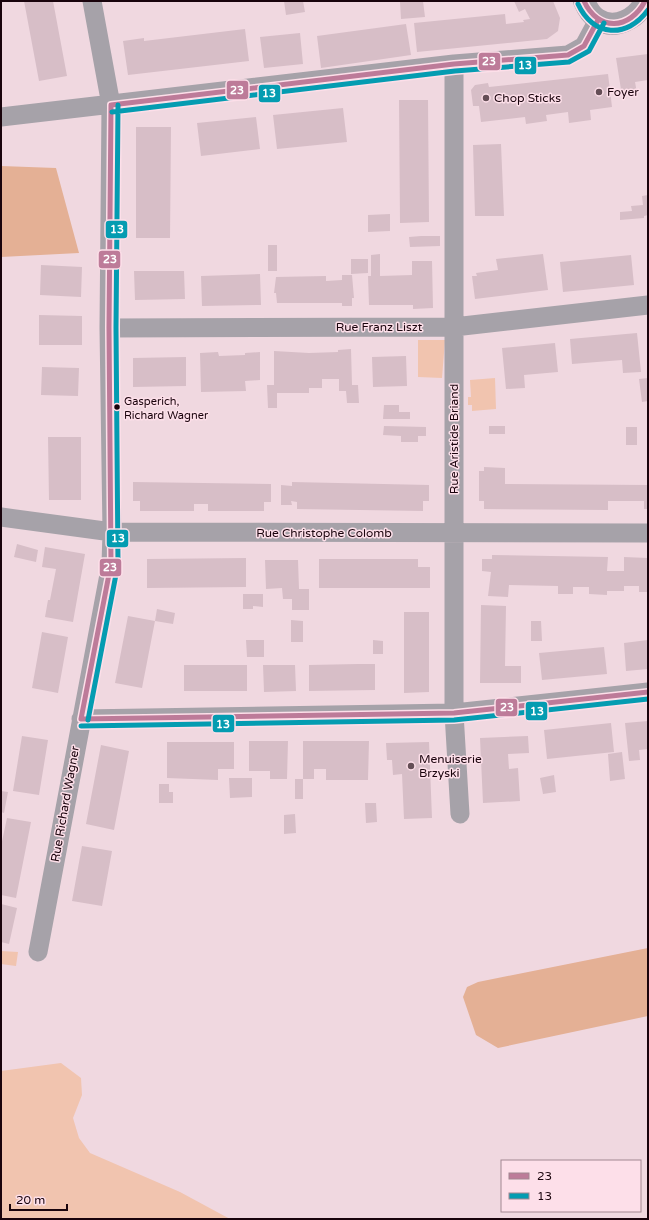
<svg xmlns="http://www.w3.org/2000/svg" width="649" height="1220" viewBox="0 0 649 1220" font-family="'Varela Round',sans-serif">
<style>
.green{fill:#f1c4af}
.forest{fill:#e4b095}
.building{fill:#d7bec7}
.lines{fill:none;stroke-linecap:round;stroke-linejoin:round}
.minor{stroke:#a6a2a9;stroke-width:19}
.tertiary{stroke:#a6a2a9;stroke-width:22}
.bus-1-casing{stroke:#fddfe9;stroke-width:8}
.bus-2-casing{stroke:#fddfe9;stroke-width:8}
.bus-1{stroke:#bd7b99;stroke-width:5}
.bus-2{stroke:#049cb1;stroke-width:5}
.poi-dot{fill:#644e56;stroke:#fddfe9;stroke-width:1.5}
.bus-dot{fill:#19030c;stroke:#fddfe9;stroke-width:1.5}
.labels{text-anchor:middle;stroke-width:3;stroke-linejoin:round;paint-order:stroke}
.bus-label{font-size:11px;fill:#19030c;stroke:#fddfe9;text-anchor:start}
.poi-label{font-size:12px;fill:#19030c;stroke:#fddfe9;text-anchor:start}
.street-label{font-size:12px;fill:#19030c;stroke:#fddfe9}
.line-badge{stroke:#fddfe9;stroke-width:1.5}
.badge-label{font-size:11px;text-anchor:middle;font-weight:bold;fill:#fff}
</style>
<rect width="100%" height="100%" fill="#f0d8e0"/>
<!-- green -->
<path class="green" d="M418 340H445L442 378 418 377Z
M495 378 496 409 472 411V405H468V397H471L470 380Z
M1 951 18 952 16 966 1 964Z
M61 1063 81 1078 82 1095 73 1118 79 1138 90 1153 180 1192 230 1219H1V1071Z"/>
<!-- forest -->
<path class="forest" d="M1 166 56 168 79 253 1 257Z
M648 948V1016L498 1048 476 1035 463 997 467 987 478 982Z"/>
<!-- building -->
<path class="building" d="M24 1H53L67 76 39 81Z
M284 1H303L305 12 286 15Z
M423 1 425 17 401 19 400 2Z
M514 1H553L560 18 558 31 547 39 417 52 414 23 505 14 506 24 524 22 523 20 530 19 525 9 519 12Z
M406 24 411 55 321 68 317 36Z
M245 29 249 61 128 75 123 41 144 38V41Z
M300 33 303 64 264 68 260 37Z
M648 54V80L635 82 637 93 622 96 616 58Z
M608 74 612 107 590 110 591 120 569 123 568 112 546 115 547 121 526 124 525 117 481 122 479 106H473L471 90 475 85 488 83 489 87Z
M399 100H428L429 222 400 223Z
M343 108 347 142 277 149 273 115Z
M256 117 260 149 201 156 197 123Z
M136 127H171L170 238H136Z
M501 144 504 216H475L473 145Z
M648 195V215L644 216V218L620 220V212L632 211 631 206 643 205 642 196Z
M390 214V231L368 232V215Z
M421 236H440V246L410 247 409 237Z
M268 245H277V271H268Z
M380 254V276L412 275V261H432L433 308 413 309V305H369L368 276H371V255Z
M543 254 548 290 475 299 472 276H477L476 273 498 270 496 259Z
M631 255 634 285 563 292 560 262Z
M351 259H368V273L351 274Z
M41 265 82 267 81 297 40 295Z
M134 271H184L185 299 135 300Z
M260 274 261 305 202 306 201 276Z
M342 275H352L354 298H352V306H342V303H277L276 293H274L276 277 326 276V281L342 280Z
M39 315 82 316V345H39Z
M637 333 641 372 623 373 622 360 572 364 570 339Z
M555 343 558 372 524 375 525 388 506 389 502 348Z
M351 349 352 385H358L359 403H347L346 391H339V379H322V388H309V393H277V408H268L267 385H274V351L309 353 338 352V350Z
M218 352 219 356 245 355V353L260 352V380L245 381 246 391 201 392 200 353Z
M406 356 407 386 373 387 372 357Z
M186 357V386L133 387V358Z
M42 367 79 368 78 396 41 395Z
M648 378V401L642 402 639 379Z
M384 405H399V412H410V419H383Z
M384 426 426 427V436H418V442H401V436L383 435Z
M489 426H505V434H489Z
M626 427H637V445H626Z
M48 437H81V500H49Z
M484 467 505 468V484L648 485V509H644V501H608V510L484 509V501H479V471H484Z
M133 482 271 484V502H264V511H208V504H194V511H140V501H133Z
M292 482 429 485V501H423V511L297 509V502L291 501 292 505H281V485L292 486Z
M17 544 38 550 36 562 14 557Z
M45 547 85 554 73 622 45 617 48 600H50L56 569 42 567Z
M492 555 608 557 607 571H624V557L648 558V592H639V586H624V591H607V595L589 594V587H573V594H558V586L509 585 508 597 488 596 491 572 482 571V559H492Z
M246 558V587L147 588V559Z
M319 559H418V567H430V588H319Z
M265 560H298L299 589H309V610H292V599H283L282 588 266 589Z
M243 594H263V607L253 606V609H243Z
M481 605 506 606 505 666H521V683H480Z
M157 609 175 613 173 624 155 621 142 688 115 683 128 616 155 621Z
M404 612H429V692L404 693Z
M291 620 303 621V642H291Z
M531 621H541L542 641H531Z
M42 632 68 637 58 693 32 688Z
M246 640H264V657H247Z
M373 640 383 641V654H373Z
M648 640V669L626 671 624 643Z
M604 647 607 674 542 680 539 653Z
M358 664H375V690L309 691V665Z
M184 665H247V691H184Z
M263 665H295L296 691 264 692Z
M648 721V749L639 750 640 760 629 761 625 723Z
M611 723 614 752 547 759 544 730Z
M22 736 48 740 39 795 13 791Z
M528 736 529 753 508 754 509 769 518 768 520 801 483 803 480 738Z
M249 741H288L287 779H270V771H249Z
M303 741H369L368 780H326V769H314V779H303Z
M167 742H234V769H218V780L167 778Z
M429 742 432 818 404 819 402 774 393 775 392 760H387L386 743Z
M101 745 129 751 114 830 86 824Z
M622 752 625 779 610 781 608 754Z
M554 775 556 792 543 794 540 778Z
M229 778H252V797L230 798Z
M295 779H303V799H295Z
M159 784H169V792H173V803H159Z
M1 791 8 792 4 813 1 812Z
M365 803H376L377 822 366 823Z
M295 814 296 833 284 834V815Z
M7 818 31 822 16 898 1 895V846Z
M82 846 112 851 102 906 72 901Z
M1 904 17 908 9 944 1 942Z"/>
<g class="lines">
<!-- minor -->
<path class="minor" d="M454 64V713L460 814
M1 117 454 64 568 55 584 46 598 20
M109 328 454 327 648 305
M1 517 112 532 648 533
M81 719 454 713 648 692
M38 952 111 564 112 532 109 328 111 105 92 1"/>
<!-- tertiary -->
<path class="tertiary" d="M584 1C587 8 591 15 597 19 615 31 638 18 645 1"/>
<!-- bus-1 casing -->
<g class="bus-1-casing">
<path id="bus-1" d="M584 1C598 32 630 30 645 1
M111 105 454 64 568 55 584 46 598 20
M81 719 111 564 109 328 111 105
M81 719 454 713 648 692"/>
</g>
<!-- bus-2 casing -->
<g class="bus-2-casing">
<path id="bus-2" d="M578 4C593 37 627 39 648 10
M112 112 455 71 569 62 589 51 604 23
M88 720 118 564 116 328 118 105
M81 726 454 720 648 699"/>
</g>
<!-- bus-1 -->
<use href="#bus-1" class="bus-1"/>
<!-- bus-2 -->
<use href="#bus-2" class="bus-2"/>
</g>
<!-- markers -->
<g class="poi-dot">
<circle cx="599" cy="92" r="4"/>
<circle cx="486" cy="98" r="4"/>
<circle cx="411" cy="766" r="4"/>
</g>
<circle class="bus-dot" cx="117" cy="407" r="3.5"/>
<g class="labels">
<!-- bus labels -->
<g class="bus-label">
<text x="124" y="405">Gasperich,<tspan x="124" dy="14">Richard Wagner</tspan></text>
</g>
<!-- poi labels -->
<g class="poi-label">
<text x="607" y="96">Foyer</text>
<text x="494" y="102">Chop Sticks</text>
<text x="419" y="763">Menuiserie<tspan x="419" dy="14">Brzyski</tspan></text>
</g>
<!-- street labels -->
<g class="street-label">
<text x="379" y="331">Rue Franz Liszt</text>
<text transform="translate(454 439) rotate(-90)" y="4">Rue Aristide Briand</text>
<text x="324" y="537">Rue Christophe Colomb</text>
<text transform="translate(65 804) rotate(-80)" y="4">Rue Richard Wagner</text>
</g>
</g>
<g class="line-badge">
<rect x="478" y="52" width="23" height="19" rx="4" fill="#bd7b99"/>
<rect x="514" y="56" width="23" height="19" rx="4" fill="#049cb1"/>
<rect x="226" y="80" width="23" height="20" rx="4" fill="#bd7b99"/>
<rect x="258" y="84" width="23" height="19" rx="4" fill="#049cb1"/>
<rect x="105" y="220" width="23" height="19" rx="4" fill="#049cb1"/>
<rect x="98" y="250" width="23" height="19" rx="4" fill="#bd7b99"/>
<rect x="106" y="529" width="23" height="19" rx="4" fill="#049cb1"/>
<rect x="99" y="558" width="23" height="19" rx="4" fill="#bd7b99"/>
<rect x="495" y="698" width="23" height="19" rx="4" fill="#bd7b99"/>
<rect x="525" y="701" width="23" height="20" rx="4" fill="#049cb1"/>
<rect x="212" y="714" width="23" height="19" rx="4" fill="#049cb1"/>
</g>
<g class="badge-label">
<text x="489" y="65">23</text>
<text x="525" y="69">13</text>
<text x="237" y="94">23</text>
<text x="269" y="97">13</text>
<text x="117" y="233">13</text>
<text x="110" y="263">23</text>
<text x="118" y="542">13</text>
<text x="110" y="571">23</text>
<text x="507" y="711">23</text>
<text x="537" y="715">13</text>
<text x="223" y="728">13</text>
</g>
<!-- border -->
<rect width="649" height="1220" fill="none" stroke="#19030c" stroke-width="4"/>
<!-- legend -->
<rect x="501" y="1160" width="140" height="52" fill="#fddfe9" stroke="#a28791"/>
<rect x="509" y="1173" width="20" height="6" fill="#bd7b99" stroke="#a28791"/>
<text x="537" y="1180" font-size="12" fill="#19030c">23</text>
<rect x="509" y="1193" width="20" height="6" fill="#049cb1" stroke="#a28791"/>
<text x="537" y="1200" font-size="12" fill="#19030c">13</text>
<!-- scale -->
<path d="M10 1204v6h57v-6" fill="none" stroke="#19030c" stroke-width="2"/>
<text x="16" y="1204" font-size="12" fill="#19030c" stroke="#fddfe9" stroke-width="3" paint-order="stroke">20 m</text>
</svg>
